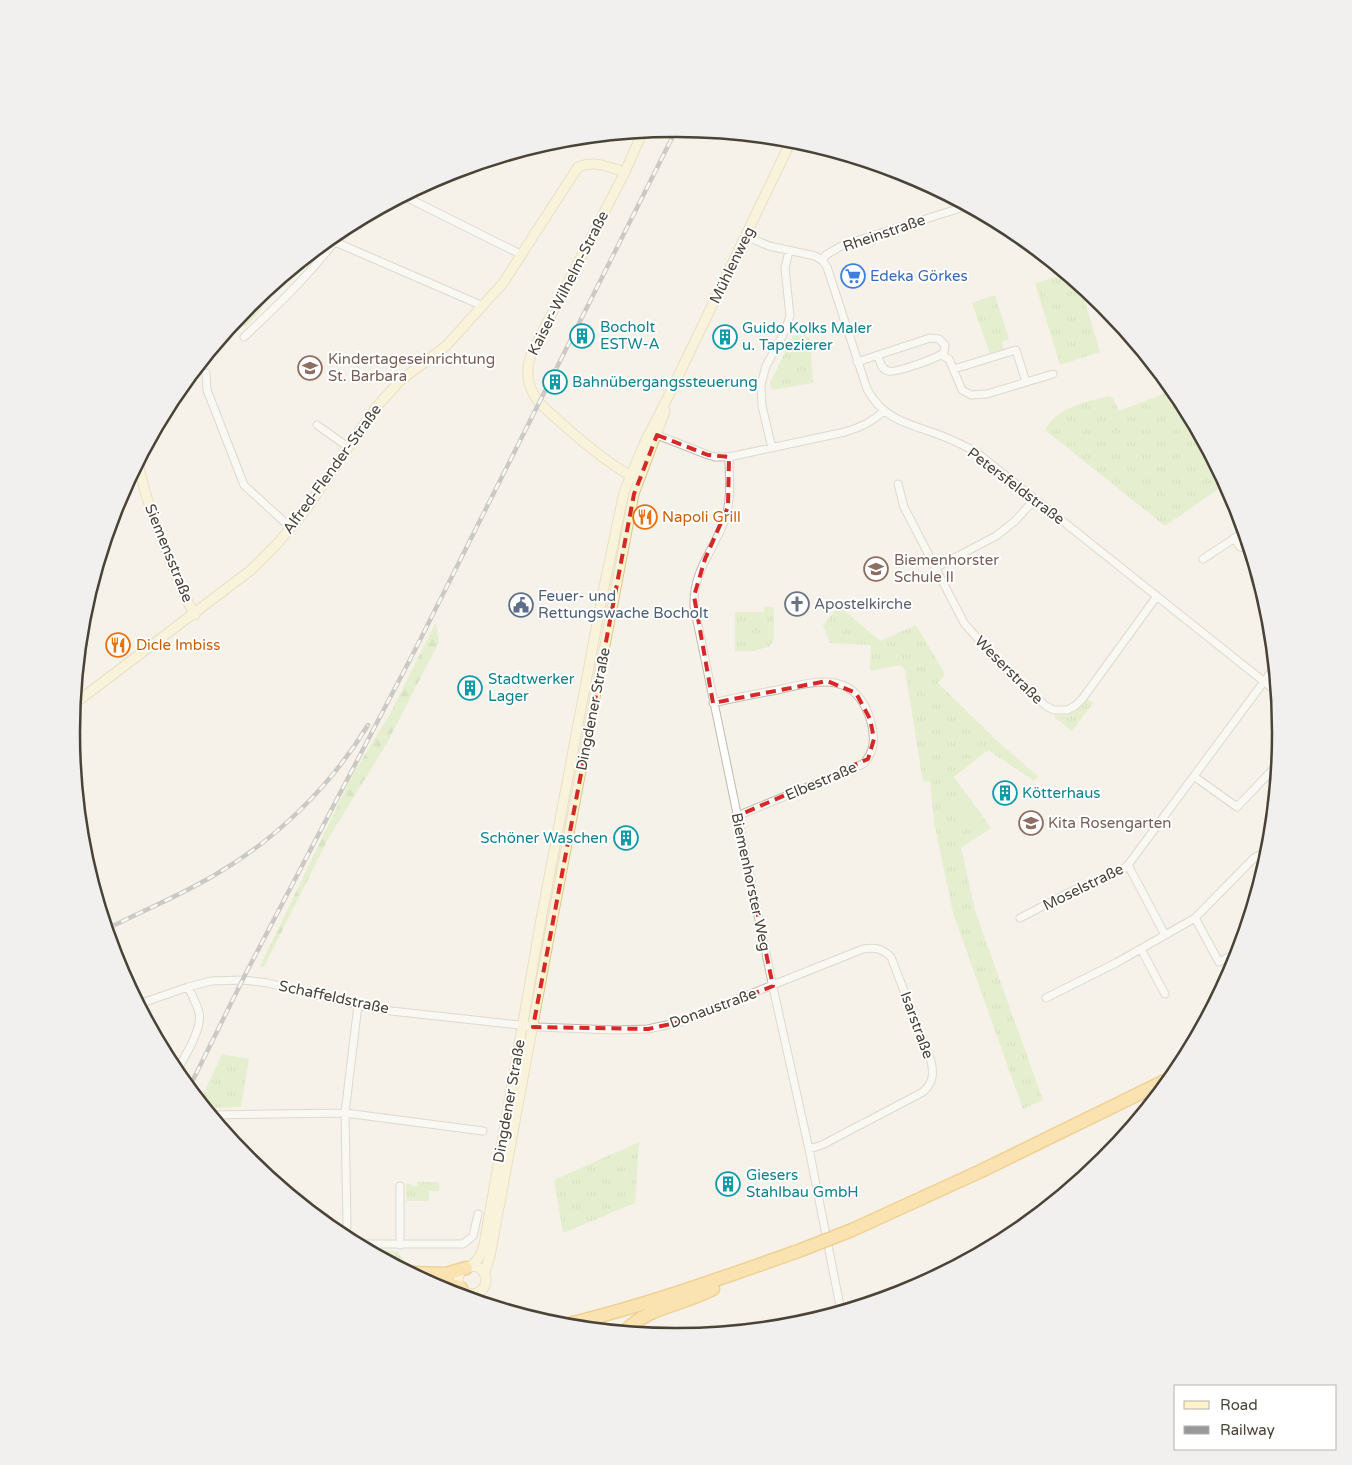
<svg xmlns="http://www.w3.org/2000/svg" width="1352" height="1465" viewBox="0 0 1352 1465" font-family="'Varela Round',sans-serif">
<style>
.grass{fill:url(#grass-tufts)}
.forest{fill:url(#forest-firs)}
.pitch{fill:#d0ecaf}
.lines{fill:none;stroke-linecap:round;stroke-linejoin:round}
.street-casing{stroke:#c2baab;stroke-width:9}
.secondary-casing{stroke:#d9c896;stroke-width:11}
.highway-casing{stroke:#e9a830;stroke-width:15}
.street{stroke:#fff;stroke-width:7}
.secondary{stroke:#fff3c9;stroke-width:9}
.highway{stroke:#ffd06a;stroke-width:12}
.rail-casing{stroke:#989898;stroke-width:4.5}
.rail{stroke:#fff;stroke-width:2.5;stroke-dasharray:8;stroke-linecap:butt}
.highway-bridge-casing{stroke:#e9a830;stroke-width:15;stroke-linecap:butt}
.highway-bridge{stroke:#ffd06a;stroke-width:12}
.marked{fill:none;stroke:#d62828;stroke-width:4;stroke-dasharray:10 6;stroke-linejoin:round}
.labels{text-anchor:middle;stroke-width:4;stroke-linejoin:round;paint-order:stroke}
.street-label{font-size:15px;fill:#4a4337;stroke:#fff}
.shop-label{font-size:15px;fill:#366cbe;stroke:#fff;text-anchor:start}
.culture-label{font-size:15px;fill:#0d838f;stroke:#fff;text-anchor:start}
.education-label{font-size:15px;fill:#785e54;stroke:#fff;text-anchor:start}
.food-label{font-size:15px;fill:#c56008;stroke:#fff;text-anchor:start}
.service-label{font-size:15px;fill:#4e5e75;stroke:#fff;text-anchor:start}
.worship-label{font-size:15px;fill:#5b616d;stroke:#fff;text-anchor:start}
.rim{fill:none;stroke:#4a4337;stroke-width:2.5}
</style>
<defs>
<pattern id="grass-tufts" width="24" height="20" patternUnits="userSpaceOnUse" patternTransform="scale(1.25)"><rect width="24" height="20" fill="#d0ecaf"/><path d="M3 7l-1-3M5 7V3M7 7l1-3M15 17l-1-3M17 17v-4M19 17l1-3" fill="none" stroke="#b4cc97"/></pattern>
<pattern id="forest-firs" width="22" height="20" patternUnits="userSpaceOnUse" patternTransform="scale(1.25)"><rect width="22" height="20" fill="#d0ecaf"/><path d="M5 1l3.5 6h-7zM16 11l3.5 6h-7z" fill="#b4cc97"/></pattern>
</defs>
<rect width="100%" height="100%" fill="#f5f2e9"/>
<!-- grass -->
<path class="grass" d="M1066 274 1080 285 1100 352 1060 365 1035 283Z
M995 295 1009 339 1002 342 1004 350 990 354 972 303Z
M259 296 262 309 246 326C238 326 234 335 229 342L228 330 249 305Z
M793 336 810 337 813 383 771 390 770 383Z
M1174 390 1179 397 1226 484 1165 526 1045 430C1057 407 1086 402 1109 396L1113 398 1119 411Z
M839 606 880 641 916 625 945 674 938 683 996 740 1038 776 1034 781 988 750 954 777 991 828 961 848 976 914 1043 1100 1023 1109 953 913 934 822 930 781 923 782 905 670 900 665 870 671 871 645 830 643 823 625Z
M765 607H774V639L770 646 754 651H735V612H764Z
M1088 699 1093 703 1072 731 1054 717 1055 715C1070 717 1079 710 1088 699Z
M222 1054 249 1059 241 1107 206 1108 200 1101Z
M639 1142 635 1203 563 1233 554 1180Z
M417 1182H439V1191H429V1201H406V1184H411V1186H417Z
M367 1250H384L398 1252 410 1269H403Z"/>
<!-- forest -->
<path class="forest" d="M436 622 439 642 387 743 328 839 264 967 260 966 353 774 390 714Z"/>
<!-- pitch -->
<path class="pitch" d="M966 794 984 818 971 828 953 804Z"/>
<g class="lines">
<!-- street casing -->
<g class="street-casing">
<path id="street" d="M404 196 522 255
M746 236 769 246 815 256 822 260 827 267 867 389C884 420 907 423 937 434 951 439 963 445 976 452L1277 692
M335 242 483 306
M822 260 826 255 843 245 967 206
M244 337C280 303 317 268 346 226
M941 355 949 359 962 390 971 395 987 394 1053 374
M857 362 930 338 939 339 945 345 944 352C939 358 896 373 888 371 881 369 880 362 878 356
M954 369 1016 350 1026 382
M206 373 207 390 244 485 291 528
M317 425 348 447
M657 435 708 455 715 457H729L845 432C861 427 872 422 884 411
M772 448 762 406 761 384 766 366 785 331 790 316 785 268 789 251
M729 457C729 478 732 498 725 519 714 551 693 569 694 606L774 992 809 1149 841 1311
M898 484 904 507 964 623 1002 666 1046 706 1054 710H1067L1075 706 1083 698 1157 596
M1234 538 1240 547 1249 548
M1203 559 1244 532
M935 568 996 536 1015 521 1035 499
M713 703C734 698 755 694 777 690 817 681 856 669 871 722 875 738 875 752 863 764L737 816
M1195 777 1237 807 1277 765
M1128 865 1165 935
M1020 918 1068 893 1122 870 1128 865 1274 668
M1195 918 1219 962 1238 952
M1141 949 1165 994
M1046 998 1116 963 1195 918 1254 858 1261 854 1268 855
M139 1004 188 987 211 981 243 980 268 983 358 1005 391 1011 538 1027 615 1030 648 1029 680 1022 863 949C875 947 881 948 891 957L931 1061C934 1074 933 1083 923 1092L822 1145 809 1149
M176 1072C184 1058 203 1028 199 1013 197 1004 192 995 188 987
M212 1115 345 1113 483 1131
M400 1186V1245
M342 1236 347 1227 345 1113 358 1005
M357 1244H463L473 1236 478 1214"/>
</g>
<!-- secondary casing -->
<g class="secondary-casing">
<path id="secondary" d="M138 462C145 498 158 531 172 565 179 582 185 599 195 615
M634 478C606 462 581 441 557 419 548 411 538 404 533 393 526 380 527 365 532 352L625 172 643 131
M74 704 251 570 277 544 304 512 376 407 401 380 446 346 503 283 578 167C595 160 608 167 625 172
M458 1280a14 14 0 1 1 28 0a14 14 0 1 1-28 0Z
M471 1267 480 1256 484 1245 540 925 604 587 624 492 644 444 672 389 792 139
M484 1274 490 1256 549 938 634 494 665 411"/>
</g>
<!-- highway casing -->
<g class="highway-casing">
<path id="highway" d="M852 1230 981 1171 1171 1078
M411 1273 446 1274 466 1268
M429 1282 446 1283 461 1288
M560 1326C642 1307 722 1278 801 1250
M624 1332C651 1305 681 1306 713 1289"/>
</g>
<!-- street -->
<use href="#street" class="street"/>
<!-- secondary -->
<use href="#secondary" class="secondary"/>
<!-- highway -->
<use href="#highway" class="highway"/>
<!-- rail casing -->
<g class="rail-casing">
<path id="rail" d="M107 929C142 911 179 896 213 876 276 840 330 787 368 725
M189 1088 247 971 415 650 677 128"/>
</g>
<!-- rail -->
<use href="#rail" class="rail"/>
<!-- highway-bridge casing -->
<g class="highway-bridge-casing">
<path id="highway-bridge" d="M801 1250 852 1230"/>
</g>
<!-- highway-bridge -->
<use href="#highway-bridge" class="highway-bridge"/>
</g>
<!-- marked area -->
<path d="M0 0H1352V1465H0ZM657 435 708 455 729 457 728 507 705 559 694 596 713 703 827 681 856 693 870 719 874 739 868 759 737 816 773 986 680 1022 648 1029 533 1027 634 494Z" fill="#f5f2e9" fill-opacity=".55" fill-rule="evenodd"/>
<path class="marked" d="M657 435 708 455 729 457 728 507 705 559 694 596 713 703 827 681 856 693 870 719 874 739 868 759 737 816 773 986 680 1022 648 1029 533 1027 634 494Z"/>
<!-- icons -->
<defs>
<g id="supermarket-ring" transform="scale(1.25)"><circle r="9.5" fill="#fff" stroke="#3f7fe0" stroke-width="1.5"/><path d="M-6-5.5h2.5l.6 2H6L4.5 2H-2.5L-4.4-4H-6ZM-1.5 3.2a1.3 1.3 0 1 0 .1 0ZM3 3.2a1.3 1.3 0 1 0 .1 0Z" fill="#3f7fe0"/></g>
<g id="building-ring" transform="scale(1.25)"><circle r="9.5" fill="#fff" stroke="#0f9aa8" stroke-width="1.5"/><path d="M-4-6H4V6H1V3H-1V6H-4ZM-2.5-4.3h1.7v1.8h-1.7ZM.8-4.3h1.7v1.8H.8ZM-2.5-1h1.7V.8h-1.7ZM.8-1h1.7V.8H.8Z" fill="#0f9aa8"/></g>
<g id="school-ring" transform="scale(1.25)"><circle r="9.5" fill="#fff" stroke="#8d6e63" stroke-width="1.5"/><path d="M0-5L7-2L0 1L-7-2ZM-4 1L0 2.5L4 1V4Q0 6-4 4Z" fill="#8d6e63"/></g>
<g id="restaurant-ring" transform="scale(1.25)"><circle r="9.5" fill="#fff" stroke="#e8710a" stroke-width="1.5"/><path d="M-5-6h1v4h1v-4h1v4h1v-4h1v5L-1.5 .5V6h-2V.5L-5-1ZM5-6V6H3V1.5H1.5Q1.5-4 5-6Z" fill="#e8710a"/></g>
<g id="church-ring" transform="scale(1.25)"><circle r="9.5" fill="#fff" stroke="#6b7280" stroke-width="1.5"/><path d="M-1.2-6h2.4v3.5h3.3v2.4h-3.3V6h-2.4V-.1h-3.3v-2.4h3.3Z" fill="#6b7280"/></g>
<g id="civic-ring" transform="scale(1.25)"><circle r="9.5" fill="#fff" stroke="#5c6f8a" stroke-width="1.5"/><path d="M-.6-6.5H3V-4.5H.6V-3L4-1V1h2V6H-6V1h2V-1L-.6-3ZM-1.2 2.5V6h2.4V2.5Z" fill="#5c6f8a"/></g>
</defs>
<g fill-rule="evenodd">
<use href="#supermarket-ring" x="853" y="276"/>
<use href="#building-ring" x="582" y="336"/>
<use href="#building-ring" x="725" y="337"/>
<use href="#school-ring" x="310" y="368"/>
<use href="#building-ring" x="555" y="382"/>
<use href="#restaurant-ring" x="645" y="517"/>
<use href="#school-ring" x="876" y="569"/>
<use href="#church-ring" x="797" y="604"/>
<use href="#civic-ring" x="521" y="605"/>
<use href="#restaurant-ring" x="118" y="645"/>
<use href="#building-ring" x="470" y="688"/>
<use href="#building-ring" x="1005" y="793"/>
<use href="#school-ring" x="1031" y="823"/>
<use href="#building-ring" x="626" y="838"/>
<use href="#building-ring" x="728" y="1184"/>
</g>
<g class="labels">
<!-- street labels -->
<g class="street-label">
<text transform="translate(884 233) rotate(-19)" y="5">Rheinstraße</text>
<text transform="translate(732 265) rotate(-64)" y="5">Mühlenweg</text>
<text transform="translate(568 283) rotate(-63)" y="5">Kaiser-Wilhelm-Straße</text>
<text transform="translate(332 469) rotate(-54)" y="5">Alfred-Flender-Straße</text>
<text transform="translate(1016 486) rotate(37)" y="5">Petersfeldstraße</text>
<text transform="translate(169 553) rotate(68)" y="5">Siemensstraße</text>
<text transform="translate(1009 670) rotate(45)" y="5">Weserstraße</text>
<text transform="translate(593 709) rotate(-79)" y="5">Dingdener Straße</text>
<text transform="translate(821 781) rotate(-23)" y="5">Elbestraße</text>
<text transform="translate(751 882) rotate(78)" y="5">Biemenhorster Weg</text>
<text transform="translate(1083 887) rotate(-26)" y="5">Moselstraße</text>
<text transform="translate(334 997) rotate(12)" y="5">Schaffeldstraße</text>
<text transform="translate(713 1008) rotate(-20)" y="5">Donaustraße</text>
<text transform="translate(917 1025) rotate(70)" y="5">Isarstraße</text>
<text transform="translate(509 1101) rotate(-80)" y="5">Dingdener Straße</text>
</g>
<!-- shop labels -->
<g class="shop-label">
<text x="870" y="281">Edeka Görkes</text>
</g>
<!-- culture labels -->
<g class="culture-label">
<text x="600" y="332">Bocholt<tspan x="600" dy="17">ESTW-A</tspan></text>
<text x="742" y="333">Guido Kolks Maler<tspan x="742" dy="17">u. Tapezierer</tspan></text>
<text x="572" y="387">Bahnübergangssteuerung</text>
<text x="488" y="684">Stadtwerker<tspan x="488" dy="17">Lager</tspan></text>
<text x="1022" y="798">Kötterhaus</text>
<text x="608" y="843" text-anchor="end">Schöner Waschen</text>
<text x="746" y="1180">Giesers<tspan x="746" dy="17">Stahlbau GmbH</tspan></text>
</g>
<!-- education labels -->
<g class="education-label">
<text x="328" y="364">Kindertageseinrichtung<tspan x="328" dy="17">St. Barbara</tspan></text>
<text x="894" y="565">Biemenhorster<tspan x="894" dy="17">Schule II</tspan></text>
<text x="1048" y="828">Kita Rosengarten</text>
</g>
<!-- food labels -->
<g class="food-label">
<text x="662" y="522">Napoli Grill</text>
<text x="136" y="650">Dicle Imbiss</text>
</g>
<!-- service labels -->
<g class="service-label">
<text x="538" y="601">Feuer- und<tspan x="538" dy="17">Rettungswache Bocholt</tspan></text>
</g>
<!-- worship labels -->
<g class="worship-label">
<text x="814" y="609">Apostelkirche</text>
</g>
</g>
<!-- crop -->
<path d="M0 0H1352V1465H0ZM675 137H677A595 595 0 0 1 1272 732V733A595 595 0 0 1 677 1328H675A595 595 0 0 1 80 733V732A595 595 0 0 1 675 137Z" fill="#f1f0ef" fill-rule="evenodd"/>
<path class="rim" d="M675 137H677A595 595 0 0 1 1272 732V733A595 595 0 0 1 677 1328H675A595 595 0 0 1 80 733V732A595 595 0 0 1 675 137Z"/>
<!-- legend -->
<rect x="1174" y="1385" width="162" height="65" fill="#ffffff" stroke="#b7b4af"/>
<rect x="1184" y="1401" width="25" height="8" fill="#fff3c9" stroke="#b7b4af"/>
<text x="1220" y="1410" font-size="15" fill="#4a4337">Road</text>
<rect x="1184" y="1426" width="25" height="8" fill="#989898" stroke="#b7b4af"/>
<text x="1220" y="1435" font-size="15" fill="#4a4337">Railway</text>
</svg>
